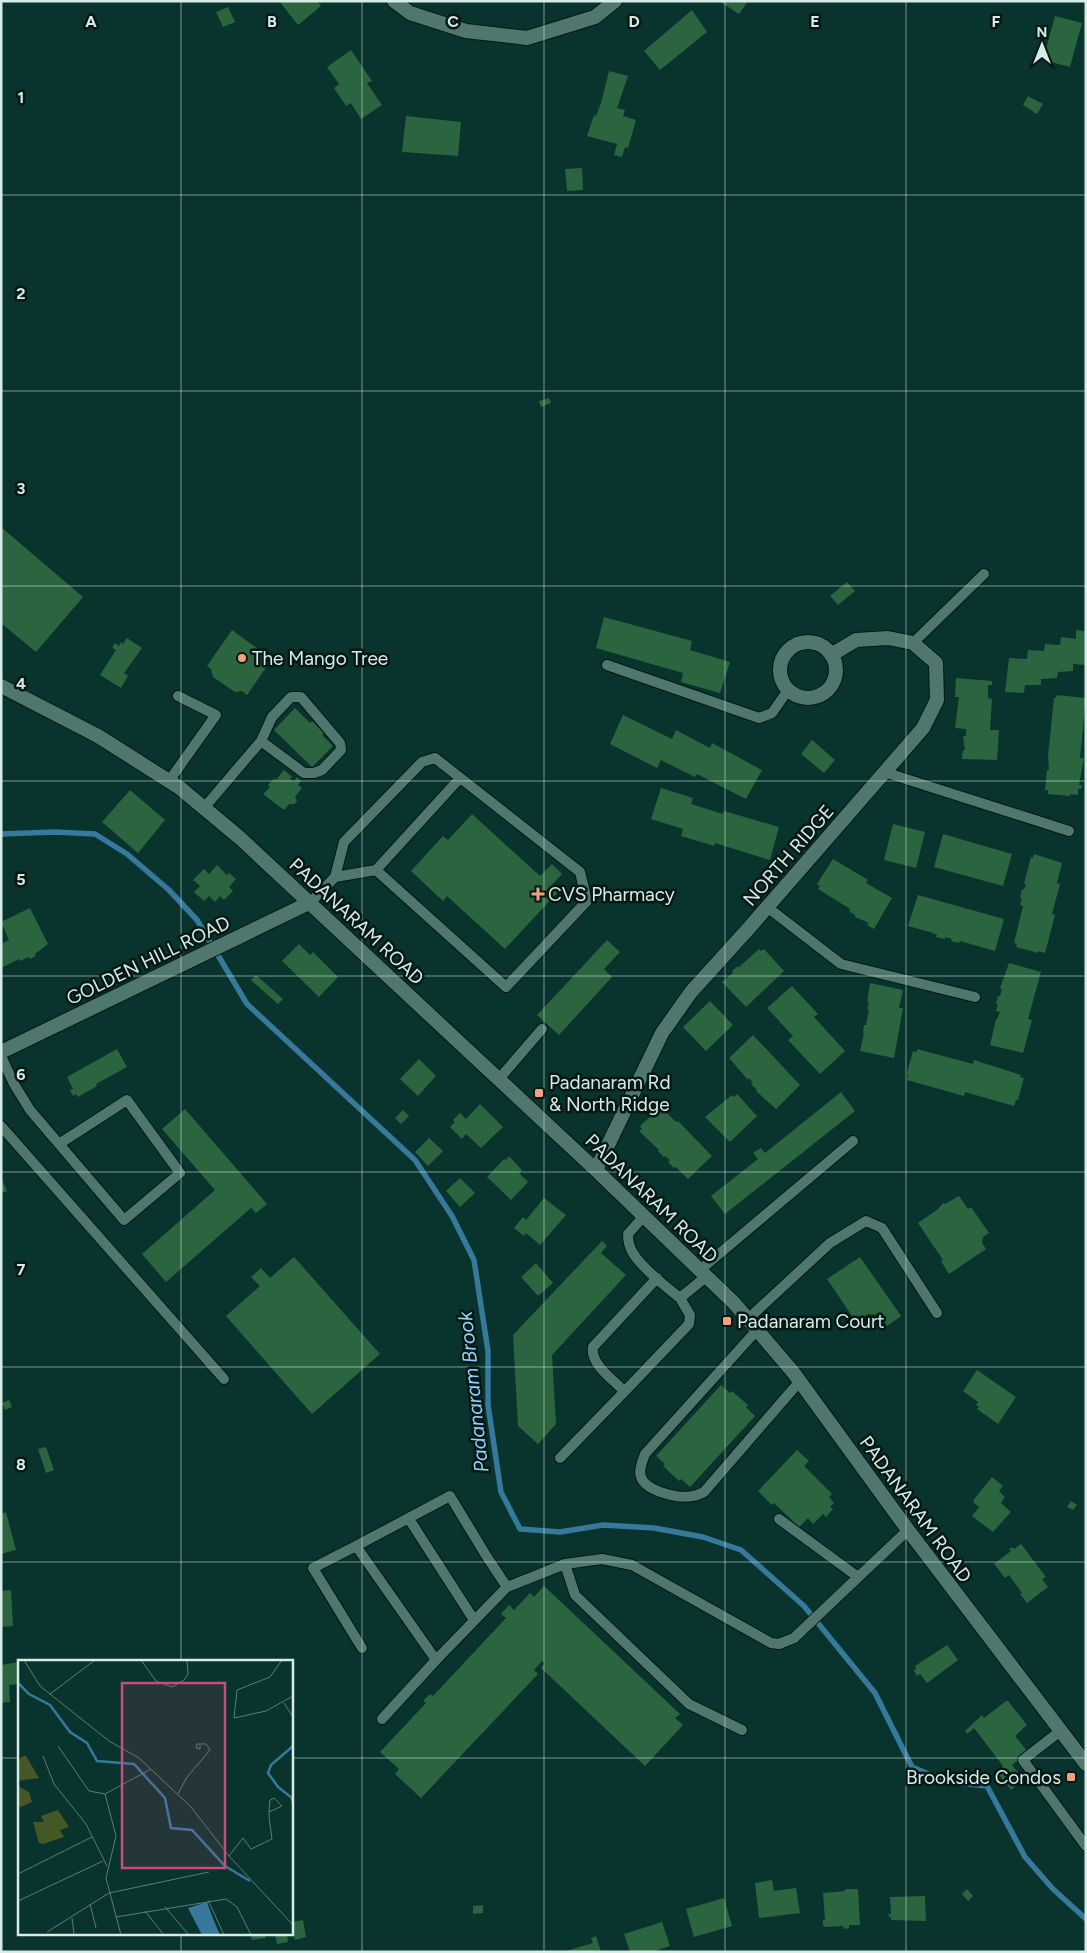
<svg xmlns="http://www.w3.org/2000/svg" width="1087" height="1953" viewBox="0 0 1087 1953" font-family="Figtree,sans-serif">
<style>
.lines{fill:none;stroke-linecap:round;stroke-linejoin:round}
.stream{stroke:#36799b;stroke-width:5.5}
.building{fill:#2b653f}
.service-casing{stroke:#001915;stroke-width:12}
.minor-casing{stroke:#001915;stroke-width:16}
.tertiary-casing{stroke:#001915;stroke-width:16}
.secondary-casing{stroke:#001915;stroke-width:16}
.service{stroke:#4f776e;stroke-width:10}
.minor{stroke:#4f776e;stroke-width:14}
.tertiary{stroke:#4f776e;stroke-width:14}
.secondary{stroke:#4f776e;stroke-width:14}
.grid{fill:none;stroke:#d7ece7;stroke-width:1;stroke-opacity:0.55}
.poi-dot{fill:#f1a17c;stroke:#071815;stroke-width:2}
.labels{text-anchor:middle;stroke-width:5;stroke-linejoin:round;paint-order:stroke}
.poi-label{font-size:19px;fill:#d7ece7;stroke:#071815;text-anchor:start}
.street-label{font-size:19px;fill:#d7ece7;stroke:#071815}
.water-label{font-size:20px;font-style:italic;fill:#8bd5fd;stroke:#071815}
.inset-river{fill:none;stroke:#36799b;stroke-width:2.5}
.inset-road{fill:none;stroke:#5b7d77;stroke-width:1}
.view{fill:#c74d7e;fill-opacity:0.15;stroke:#c74d7e;stroke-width:2.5}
.inset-edge{fill:none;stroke:#d7ece7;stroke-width:2.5}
.grid-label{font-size:16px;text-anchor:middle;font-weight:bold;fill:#d7ece7;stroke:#071815;stroke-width:5;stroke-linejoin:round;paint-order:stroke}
</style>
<rect width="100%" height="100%" fill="#09332d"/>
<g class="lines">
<!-- stream -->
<path class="stream" d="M1 834 55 832 95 834 127 854 169 890 197 920 247 1004 415 1160 452 1216 474 1260 488 1351V1405L501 1492 520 1529 560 1532 603 1525 654 1528 703 1537 741 1550 804 1606 875 1693 912 1767 948 1782 987 1786 1025 1857 1053 1889 1086 1919"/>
</g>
<!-- building -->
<path class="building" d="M279 1H317L321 6 298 25Z
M719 1H748L739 14Z
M228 7 235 22 223 27 216 12Z
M692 10 707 32 660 70 644 51Z
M1055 16 1082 23 1070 67 1043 60Z
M351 50 372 81 367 83 382 105 361 119 351 103 346 106 334 88 339 84 327 67Z
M609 71 628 76 617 108 625 110 623 116 636 120 628 148 625 147 622 157 614 155 617 144 587 136 594 115 596 116 601 103Z
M1028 96 1043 104 1037 114 1023 105Z
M406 116 461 122 458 156 402 152Z
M582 168 583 190 567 191 565 169Z
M549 398 551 403 541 407 539 401Z
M1 527 83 597 36 652 1 623Z
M847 582 855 591 838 605 830 596Z
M604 617 692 641 690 650 730 662 720 693 681 682 683 673 596 648Z
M232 630 272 659 247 695 242 691 235 692 213 677 211 669 207 666Z
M1076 630 1086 631V665L1073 664V671L1058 672 1057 678 1041 679V685H1025L1024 693 1005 692 1009 658 1027 659 1028 650 1044 651 1045 644 1060 645 1061 637 1076 639Z
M127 638 142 648 124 673 128 676 121 688 100 675 116 650 112 648 115 643 119 646 121 642 123 644Z
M956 678 992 681V685H988V698L992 699 990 730H999L997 760 962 759 963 750H965L963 736H966V729L955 728 959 697H955Z
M1057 695 1086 698 1080 758H1084L1079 785H1082L1081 789H1078V795L1070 794V796L1048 794V790H1045L1047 770H1049L1048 756 1054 698H1056Z
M295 708 310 723 312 721 324 733 322 735 333 746 312 767 274 730Z
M623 715 672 739 676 730 710 748 712 743 762 770 746 799 697 774 695 777 661 760 657 768 610 744Z
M812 740 835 760 824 773 801 754Z
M284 770 292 777 290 779 294 781 297 777 301 781 298 785 302 788 295 797 297 801 294 804H289L284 810 263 794 270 787 268 785 274 778 276 780Z
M661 788 693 798 691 804 723 814 724 811 779 827 770 860 715 843 714 846 681 836 683 829 651 819Z
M130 790 165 820 138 853 102 822Z
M472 814 540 876 552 864 562 874 551 886 557 893 505 949 447 896 443 901 411 871 443 836 448 840Z
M893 824 925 832 916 868 884 860Z
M943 834 1012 854 1003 886 934 867Z
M1034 854 1062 863 1057 883 1060 884 1052 914 1055 915 1045 953 1038 951V953L1016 947 1017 944 1014 943 1023 906 1020 905 1022 899 1020 898 1022 889 1024 890 1026 884H1024L1031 857 1033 858Z
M833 859 868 880 866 883 892 898 874 929 867 925 869 923 855 917V915L849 911 850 909 818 889 820 886 817 884Z
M217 865 227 875 229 873 236 879 229 887 233 891 224 900 220 896 215 902 209 896 204 901 194 892 200 886 193 880 204 869 209 874Z
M918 895 1004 919 995 951 960 941 959 943 951 941 952 939 945 937V939L936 937 937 935 930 932 908 926Z
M30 908 48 944 35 954 36 956 30 959 29 957 20 961 19 959 1 968V944L9 940 1 922Z
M607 940 620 952 604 969 612 977 559 1035 537 1015Z
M299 944 310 955 313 952 338 977 319 997 282 961Z
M759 949 761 951 764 949 784 971 746 1007 722 982 733 973 732 971 738 966 739 967Z
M1009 963 1041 972 1028 1019 1032 1020 1023 1053 990 1045 996 1019H997L1000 1012 996 1011 998 1004H996L998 996H1000L1002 989 1000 988Z
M256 975 283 999 278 1004 251 980Z
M870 983 903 990 899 1008H903L894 1058 860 1051 864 1033H863L864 1025H866L869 1010H867L869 1002H867Z
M792 986 818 1014 814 1017 845 1051 820 1074 788 1040 793 1036 767 1008Z
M710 1001 733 1025 706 1051 683 1027Z
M753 1035 800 1085 776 1109 756 1091 757 1090 751 1084 753 1083 749 1078 748 1080 729 1058Z
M117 1049 127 1067 96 1084 97 1086 78 1097 76 1094 73 1096 70 1090 73 1089 67 1077Z
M917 1049 973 1064 974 1060 1021 1075 1020 1077 1024 1078 1018 1100H1016L1014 1106 965 1092 964 1096 907 1080 908 1074 907 1073 913 1051 917 1052Z
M419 1059 436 1076 418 1096 400 1079Z
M841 1092 855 1111 725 1214 711 1196 758 1159 753 1153 761 1148 765 1153Z
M737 1094 757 1116 730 1142 705 1117 732 1095 734 1097Z
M480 1104 503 1127 481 1148 466 1134 462 1139 450 1127 455 1122 453 1120 460 1113 466 1119Z
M661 1107 676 1122 678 1121 712 1156 688 1179 676 1167 674 1168 668 1162 670 1160 665 1156 664 1157 658 1151 659 1150 639 1131 642 1129 640 1126Z
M185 1109 267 1204 256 1213 251 1208 166 1282 142 1254 215 1190 162 1129Z
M403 1110 409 1116 401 1124 395 1118Z
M429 1138 443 1151 428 1166 415 1152Z
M509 1156 522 1170 519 1173 528 1182 511 1200 487 1177 504 1159 506 1160Z
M1 1177 7 1191 1 1193Z
M460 1178 475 1193 460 1207 446 1191Z
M959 1196 968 1209 971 1207 989 1233 983 1237 982 1243 986 1249 949 1274 941 1261 943 1260 918 1223 938 1209 943 1203 945 1204Z
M544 1198 566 1215 540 1245 526 1233 524 1236 514 1228 523 1217 526 1220Z
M602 1241 607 1246 601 1253 626 1275 552 1355 556 1424 538 1444 518 1426 513 1335Z
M294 1257 380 1354 312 1414 226 1316 260 1286 251 1277 261 1268 270 1278Z
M860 1257 901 1316 887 1326 880 1315 868 1314 856 1322 827 1279Z
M536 1263 553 1283 538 1296 521 1277Z
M977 1370 1016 1397 998 1424 977 1409 979 1407 976 1405 978 1402 963 1391Z
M721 1385 730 1393 732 1391 748 1405 746 1407 755 1416 690 1487 681 1479 679 1481 663 1466 665 1464 656 1456Z
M9 1400 12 1407 5 1410 2 1403Z
M46 1447 54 1470 46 1473 38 1449Z
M797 1450 809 1461 804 1466 832 1494 829 1497 834 1503 830 1507 833 1509 826 1517 823 1514 813 1524 808 1518 799 1527 774 1503 772 1505 758 1491Z
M992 1477 1003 1486 999 1491 1005 1497 1001 1503 1011 1512 993 1532 972 1516 979 1507 973 1502 975 1498Z
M1071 1501 1077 1505 1073 1510 1067 1507Z
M6 1512 16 1550 1 1554V1514Z
M1021 1544 1046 1577 1042 1579 1048 1587 1027 1603 1020 1594 1022 1593 1009 1575 1005 1578 994 1564 1011 1551 1009 1549 1012 1547 1014 1549Z
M544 1586 680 1714 675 1718 683 1725 645 1766 541 1668 545 1663 542 1661 534 1670 538 1674 421 1798 395 1774 399 1769 380 1752 426 1703 423 1701 430 1694 433 1696 506 1618 501 1614 509 1605 514 1610 530 1593 534 1597Z
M11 1590 13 1626 1 1627V1591Z
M947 1645 958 1660 927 1683 920 1674 917 1676 914 1671 916 1668 915 1666Z
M19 1662V1684L9 1685 10 1702 1 1703V1665Z
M1006 1701H1008L1027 1725 1015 1736 1028 1752 1012 1765 1024 1780 1011 1790 997 1772 1003 1766 974 1728 967 1734 965 1731 982 1715 984 1718Z
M772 1880 774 1891 796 1888 800 1913 759 1918 755 1883Z
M845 1889H858L860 1925H849V1928L844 1929 843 1926 825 1927 823 1925V1920H825L823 1893 845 1891Z
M967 1889 973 1896 968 1901 962 1894Z
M925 1896 926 1921 891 1920V1917H889L888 1914H891L890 1897Z
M724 1898 732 1926 694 1937 686 1909Z
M483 1905V1913L473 1914V1906Z
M303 1920 306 1937 295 1940 291 1922Z
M662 1922 670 1946 652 1952H630L624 1934Z
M250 1934H265L266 1938 252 1940Z
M275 1934H287L288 1942 277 1944Z
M596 1936 601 1952H562L593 1943 591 1938Z"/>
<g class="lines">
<!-- service casing -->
<g class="service-casing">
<path id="service" d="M913 643 984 574
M607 665 759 718 772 713 788 690
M884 772 1069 831
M169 781 216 715 178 696
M204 808 261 741 272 717 291 697H301L340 743 341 750 322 770 314 773H304L261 741
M376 870 506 987 587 901 580 872 435 758 422 762 344 842 335 877 376 870 460 778
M311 902 335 877
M767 907 841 964 975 997
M1 1056 14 1084 30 1110 124 1220 180 1173 127 1100 59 1144
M499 1079 542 1029
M1 1126 224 1379
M644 1216 628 1234C628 1241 629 1247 633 1253 641 1267 666 1287 680 1298L707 1276
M700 1270 853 1141
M657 1278 593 1347C590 1363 611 1378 621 1388L626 1390 689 1324 690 1315 680 1298
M748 1319 830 1243 866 1221 882 1228 937 1313
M757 1330 645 1454C642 1462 637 1473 643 1481 651 1492 680 1499 692 1496 696 1496 700 1494 704 1492L800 1381
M560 1458 626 1390
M409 1519 474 1620
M779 1519 858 1577
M356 1546 313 1568 362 1648
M565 1564 575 1595 689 1704 742 1730
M507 1587 487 1557 450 1496 356 1546 436 1660 507 1587 565 1564 602 1559 632 1565 771 1643 779 1644 794 1638 908 1530
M382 1719 436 1660
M1059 1732 1023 1760 1086 1846"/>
</g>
<!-- minor casing -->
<g class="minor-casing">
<path id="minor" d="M394 1 410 13 466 31 527 38 595 17 615 1
M780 670a28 28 0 1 1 56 0a28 28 0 1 1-56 0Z
M596 1170 662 1033 691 992 749 928 923 728 937 700 936 663 913 643 888 638 856 640 831 655"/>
</g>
<!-- tertiary casing -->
<g class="tertiary-casing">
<path id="tertiary" d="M1 1052 311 902"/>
</g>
<!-- secondary casing -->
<g class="secondary-casing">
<path id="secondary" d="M1 686 98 736 180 788 240 838 596 1170 734 1303 793 1372 908 1530 1086 1764"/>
</g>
<!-- service -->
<use href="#service" class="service"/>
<!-- minor -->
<use href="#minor" class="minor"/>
<!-- tertiary -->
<use href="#tertiary" class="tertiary"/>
<!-- secondary -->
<use href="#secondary" class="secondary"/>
</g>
<!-- grid -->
<path class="grid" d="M181 1V1662M362 1V1952M544 1V1952M725 1V1952M906 1V1952M1 195H1086M1 391H1086M1 586H1086M1 781H1086M1 976H1086M1 1172H1086M1 1367H1086M1 1562H1086M1 1758H19M291 1758H1086M181 1934V1952"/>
<!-- markers -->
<g class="poi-dot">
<circle cx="242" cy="658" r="5"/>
<path d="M535.5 886.5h5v5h5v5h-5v5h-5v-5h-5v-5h5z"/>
<rect x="534" y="1088" width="10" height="10" rx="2.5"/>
<rect x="722" y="1316" width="10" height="10" rx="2.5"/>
<rect x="1066" y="1772" width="10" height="10" rx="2.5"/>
</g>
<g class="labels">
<!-- poi labels -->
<g class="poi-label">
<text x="252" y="665">The Mango Tree</text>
<text x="548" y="901">CVS Pharmacy</text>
<text x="549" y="1089">Padanaram Rd<tspan x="549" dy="22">&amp; North Ridge</tspan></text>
<text x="737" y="1328">Padanaram Court</text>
<text x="1061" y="1784" text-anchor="end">Brookside Condos</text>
</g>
<!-- street labels -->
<g class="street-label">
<text transform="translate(788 855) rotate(-49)" y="7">NORTH RIDGE</text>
<text transform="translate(357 921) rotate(43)" y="7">PADANARAM ROAD</text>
<text transform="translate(148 960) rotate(-26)" y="7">GOLDEN HILL ROAD</text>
<text transform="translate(652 1198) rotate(44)" y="7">PADANARAM ROAD</text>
<text transform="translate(916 1509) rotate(54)" y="7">PADANARAM ROAD</text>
</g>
<!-- water labels -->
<g class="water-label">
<text transform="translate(473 1392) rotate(-96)" y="7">Padanaram Brook</text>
</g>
</g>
<!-- overview -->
<g transform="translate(18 1660)">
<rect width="275" height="275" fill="#09332d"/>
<path d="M5 96H8L21 118 0 121V100ZM0 126 11 132 14 142 0 148ZM40 150 51 167 42 170 46 177 25 184 21 183 15 162H26L23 156Z" fill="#445724"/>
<path d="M189 242 194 256 202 275H184L170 248Z" fill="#36799b"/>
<path class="inset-river" d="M0 23 11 34 32 45 52 72 69 83 79 101 116 104 147 138 153 168 174 170 207 206 232 221M275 86 253 105 250 113 260 127 274 138 275 144"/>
<path class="inset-road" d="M6 0 22 26 91 81 121 98 173 147 211 196 275 265M123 0 138 21 154 27 166 20 170 14 169 0M264 0 252 17 219 30 216 58 248 51 275 36M32 34 77 0M266 43 275 57M40 86 71 131 87 134M25 96 36 124 68 164 89 206M160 134 169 117 192 90 188 84H179L178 88 182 89V85M211 196 225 178 233 189 254 179 251 157V152L252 140 256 138 264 146 251 152M0 214 74 177M190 240 206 275M0 241 85 201M72 244 78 268M147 247 171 275M127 251 146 275M98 257 208 239 219 247 233 275M54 258 56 274M29 272 91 233 191 212M103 275 88 218 98 176 87 134 133 109"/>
<path class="view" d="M104 23H207V208H104Z"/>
<rect width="275" height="275" class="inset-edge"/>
</g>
<g class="grid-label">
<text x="91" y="27">A</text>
<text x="272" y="27">B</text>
<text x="453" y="27">C</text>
<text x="634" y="27">D</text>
<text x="815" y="27">E</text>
<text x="996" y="27">F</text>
<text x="21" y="103">1</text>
<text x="21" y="299">2</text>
<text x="21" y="494">3</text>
<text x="21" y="689">4</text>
<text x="21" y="885">5</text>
<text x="21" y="1080">6</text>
<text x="21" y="1275">7</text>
<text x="21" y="1470">8</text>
</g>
<!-- border -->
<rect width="1087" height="1953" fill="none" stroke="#d7ece7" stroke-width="5"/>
<!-- north arrow -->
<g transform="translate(1042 45)" stroke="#071815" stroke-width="4" paint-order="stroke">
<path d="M0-4L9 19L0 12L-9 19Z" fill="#d7ece7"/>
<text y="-8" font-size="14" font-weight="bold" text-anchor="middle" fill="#d7ece7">N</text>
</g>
</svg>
